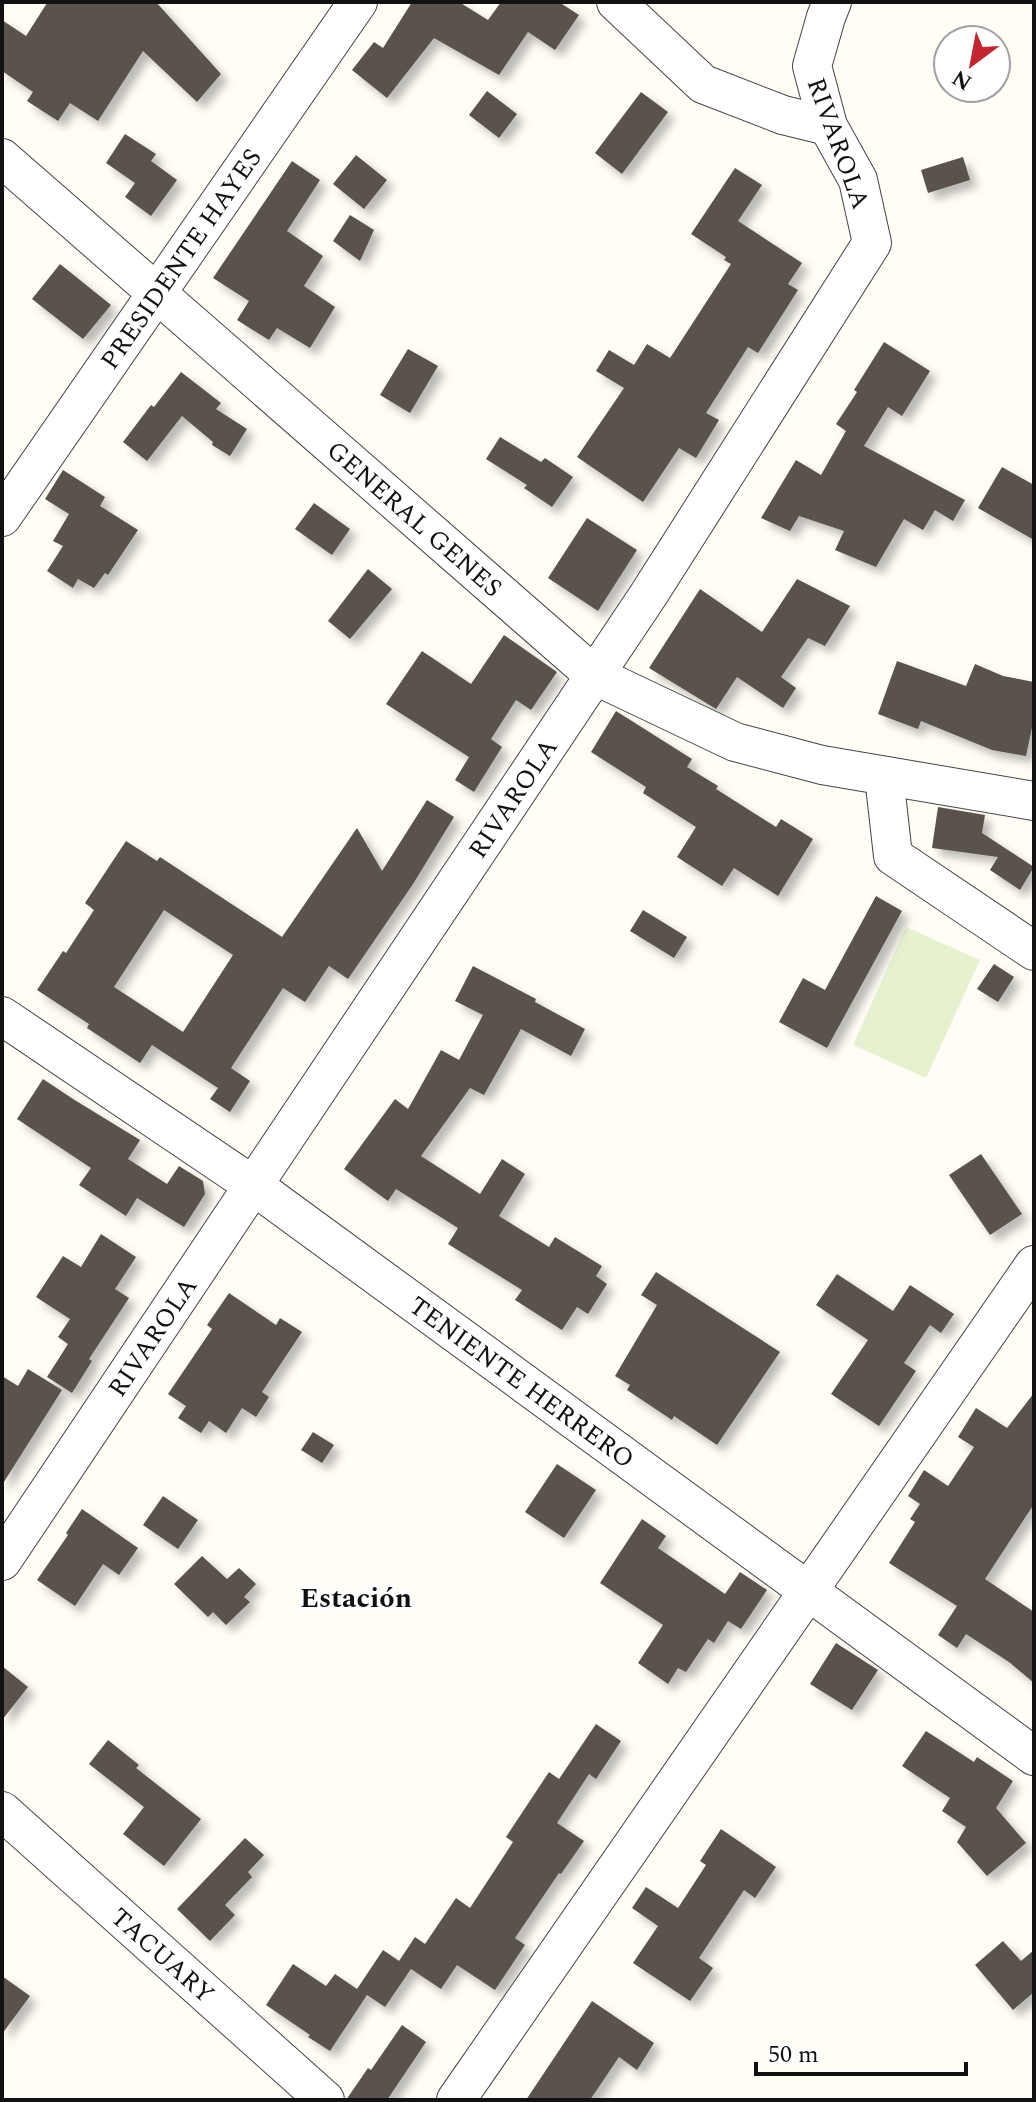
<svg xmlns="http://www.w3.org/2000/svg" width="1036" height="2102" viewBox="0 0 1036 2102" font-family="Spectral,serif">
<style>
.pitch{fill:#e6f2cf}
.building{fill:#5a524d;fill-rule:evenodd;filter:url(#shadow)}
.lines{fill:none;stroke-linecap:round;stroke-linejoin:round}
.minor-casing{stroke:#444;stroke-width:40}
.minor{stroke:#fff;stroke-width:38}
.labels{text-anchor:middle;stroke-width:8;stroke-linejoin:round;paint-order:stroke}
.street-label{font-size:26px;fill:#111;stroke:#fff}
.neighbourhood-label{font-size:28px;font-weight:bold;fill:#111;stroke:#fff}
</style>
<defs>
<filter id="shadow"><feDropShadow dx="7" dy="7" stdDeviation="4" flood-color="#0004"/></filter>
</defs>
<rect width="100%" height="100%" fill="#fffdf5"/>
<!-- pitch -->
<path class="pitch" d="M906 927 980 960 926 1078 853 1045Z"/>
<!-- building -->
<path class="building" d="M156 2 221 74 197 102 143 51 98 121 70 103 58 121 27 101 33 92 2 71V20L26 36 47 3Z
M412 2H459L488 20 501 2H559L579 15 555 50 528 32 499 75 434 38 387 98 352 70 374 42 383 48Z
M487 91 517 114 499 138 469 115Z
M641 92 668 112 622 174 595 153Z
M125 134 156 154 151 161 177 180 151 216 125 197 135 183 106 163Z
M356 155 387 180 364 209 333 184Z
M963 157 970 180 928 193 921 170Z
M292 161 320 180 287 231 323 256 304 286 335 307 310 348 277 328 269 340 237 320 249 301 213 278Z
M735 168 762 185 738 221 802 263 788 284 798 290 758 353 748 347 706 413 719 420 696 458 679 448 643 502 577 457 624 388 596 371 609 350 634 365 647 344 670 358 731 264 724 260 726 257 691 234Z
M350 215 374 230 360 261 333 241Z
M60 264 111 305 83 339 32 299Z
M884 342 930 371 902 416 888 407 864 446 965 500 953 521 935 510 923 530 904 519 876 567 835 550 844 531 799 516 790 531 761 518 796 460 821 475 846 431 836 424 857 392 854 390Z
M408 349 438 366 410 413 380 395Z
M181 372 221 403 216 409 247 429 230 456 212 445 213 442 182 416 147 461 123 442 151 405 154 407Z
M500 437 541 462 545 458 573 477 552 507 524 488 527 485 486 459Z
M1002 467 1034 485V540L978 508Z
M63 470 105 497 100 506 138 530 108 575 105 573 94 588 78 579 73 588 47 571 63 546 53 541 69 514 45 499Z
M314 503 350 529 332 555 295 529Z
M587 518 637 550 598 611 548 578Z
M368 569 392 589 350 639 328 621Z
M797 579 850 606 825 646 808 638 781 677 796 688 783 708 737 677 716 709 649 668 700 589 762 632Z
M504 635 557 672 531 710 516 700 491 739 502 747 474 792 455 780 469 757 386 704 422 651 471 684Z
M897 661 966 686 975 664 1003 676 1034 682V718L1026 756 992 750 921 721 918 729 878 714Z
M616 711 692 759 687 767 718 786 716 789 776 827 781 819 813 839 778 896 734 868 722 886 677 857 696 827 643 793 646 787 591 752Z
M427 800 454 817 413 884 348 979 329 966 305 1002 283 988 231 1068 250 1081 230 1112 210 1099 218 1088 152 1045 140 1063 87 1028 89 1024 37 990 63 951 66 953 94 910 85 903 126 841 157 861 160 857 282 937 357 828 382 871ZM164 910 233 955 183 1032 114 987Z
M938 807 985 815 982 833 1034 867 1020 890 990 870 998 857 932 848Z
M876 896 902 911 827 1048 779 1022 803 978 825 990Z
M643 910 687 937 674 958 630 931Z
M994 964 1014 977 998 1002 977 989Z
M473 966 536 999 535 1002 585 1029 571 1056 521 1029 484 1095 470 1088 421 1156 480 1194 502 1159 525 1174 499 1216 549 1247 555 1237 602 1266 596 1276 607 1284 588 1314 577 1307 562 1330 515 1300 522 1290 448 1244 458 1228 396 1189 388 1201 344 1169 395 1099 408 1109 441 1050 459 1060 483 1015 455 1001Z
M43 1079 73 1099 140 1140 128 1159 167 1184 179 1166 203 1181 205 1194 184 1227 137 1198 126 1216 79 1185 91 1168 17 1119Z
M981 1154 1022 1214 990 1235 949 1175Z
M101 1234 136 1257 115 1289 129 1298 89 1359 92 1361 72 1393 47 1377 68 1344 58 1337 70 1319 36 1297 63 1256 81 1267Z
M656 1272 780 1352 717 1445 674 1416 672 1420 627 1390 630 1385 615 1376 657 1305 641 1295Z
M837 1274 893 1311 910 1285 954 1314 941 1333 930 1325 904 1363 916 1371 879 1426 831 1394 868 1340 816 1305Z
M229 1293 276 1325 280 1318 302 1332 262 1392 269 1397 256 1417 242 1408 226 1433 209 1421 201 1433 178 1418 186 1406 168 1394 212 1329 207 1325Z
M28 1369 62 1390 2 1485V1376L18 1386Z
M1034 1393V1504L985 1579 1034 1612V1683L1009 1662 966 1634 957 1648 938 1635 957 1606 889 1563 915 1522 910 1519 920 1504 908 1496 924 1470 948 1486 974 1447 958 1437 976 1408 1007 1428Z
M313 1432 334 1445 322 1463 301 1450Z
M557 1464 596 1490 564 1538 525 1512Z
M163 1496 198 1520 178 1549 143 1525Z
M82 1509 138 1548 119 1575 103 1564 75 1606 37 1580 68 1535 66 1533Z
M642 1519 666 1536 658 1548 725 1594 740 1572 767 1590 741 1629 728 1621 714 1643 708 1639 686 1672 678 1668 668 1684 638 1663 663 1625 600 1583Z
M202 1556 227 1579 239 1568 256 1584 244 1597 250 1602 226 1625 213 1612 208 1617 174 1584Z
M836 1643 878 1670 852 1710 810 1684Z
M2 1666 28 1687 2 1720Z
M596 1724 621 1741 596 1779 589 1774 557 1823 584 1841 561 1874 559 1873 515 1938 525 1945 495 1990 457 1965 441 1989 411 1969 385 2007 367 1995 330 2051 308 2037 310 2035 266 2005 293 1964 326 1986 335 1974 357 1989 383 1950 405 1965 399 1961 415 1937 425 1944 456 1898 470 1908 513 1842 506 1837 549 1772 559 1779Z
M926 1731 974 1762 977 1757 1013 1781 996 1808 1026 1843 987 1876 957 1842 966 1827 942 1811 950 1798 902 1766Z
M108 1740 139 1765 136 1768 201 1819 164 1866 123 1834 144 1807 89 1764Z
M721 1829 776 1867 755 1898 744 1890 699 1958 713 1968 690 2001 633 1963 658 1926 632 1908 646 1887 678 1908 706 1865 700 1861Z
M245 1838 264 1855 248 1872 252 1877 225 1905 235 1915 210 1941 177 1909Z
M1003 1941 1021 1961 1034 1950V1992L1013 2010 975 1965Z
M2 1976 30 1996 2 2034Z
M592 2001 654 2043 637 2070 619 2057 590 2100H526Z
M402 2025 426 2042 387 2100H346L368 2068 371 2070Z"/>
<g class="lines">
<!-- minor casing -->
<g class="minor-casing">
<g id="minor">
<path d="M616 2 703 84 783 115 828 126"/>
<path id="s1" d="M2 158 594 675 735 742 822 765 1034 801"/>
<path id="s2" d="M2 517 358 2"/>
<path d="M884 776 893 856 1034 951"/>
<path id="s3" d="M2 1016 254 1186 1034 1756"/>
<path id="s4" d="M2 1561 649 594 872 243 858 180 828 126 812 66 826 17 832 2"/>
<path id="s5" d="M2 1811 325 2100"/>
<path d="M456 2100 1034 1265"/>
</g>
</g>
<!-- minor -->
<use href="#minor" class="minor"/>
</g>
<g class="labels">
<!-- street labels -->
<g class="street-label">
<text transform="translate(839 143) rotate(70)" y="9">RIVAROLA</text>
<text dy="9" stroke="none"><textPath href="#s2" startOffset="314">PRESIDENTE HAYES</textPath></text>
<text dy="9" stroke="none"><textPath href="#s1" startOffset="548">GENERAL GENES</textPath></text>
<text dy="9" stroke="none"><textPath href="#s4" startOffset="918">RIVAROLA</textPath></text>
<text dy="9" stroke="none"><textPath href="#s4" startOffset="270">RIVAROLA</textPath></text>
<text dy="9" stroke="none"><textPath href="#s3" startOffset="636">TENIENTE HERRERO</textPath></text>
<text dy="9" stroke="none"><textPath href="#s5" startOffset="216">TACUARY</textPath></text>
</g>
<!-- neighbourhood labels -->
<g class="neighbourhood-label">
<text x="356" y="1607">Estación</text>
</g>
</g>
<!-- border -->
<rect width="1036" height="2102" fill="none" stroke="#111111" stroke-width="8"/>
<!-- north arrow -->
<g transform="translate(972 64) rotate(212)"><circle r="38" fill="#ffffff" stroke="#a0a0a0" stroke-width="2"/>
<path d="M0-6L14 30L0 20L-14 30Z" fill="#c4262e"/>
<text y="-12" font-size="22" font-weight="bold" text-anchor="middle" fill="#111111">N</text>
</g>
<!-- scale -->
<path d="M756 2062v12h210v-12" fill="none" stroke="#111111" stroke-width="4"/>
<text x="768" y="2062" font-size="24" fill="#111111" stroke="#ffffff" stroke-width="6" paint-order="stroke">50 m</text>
</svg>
